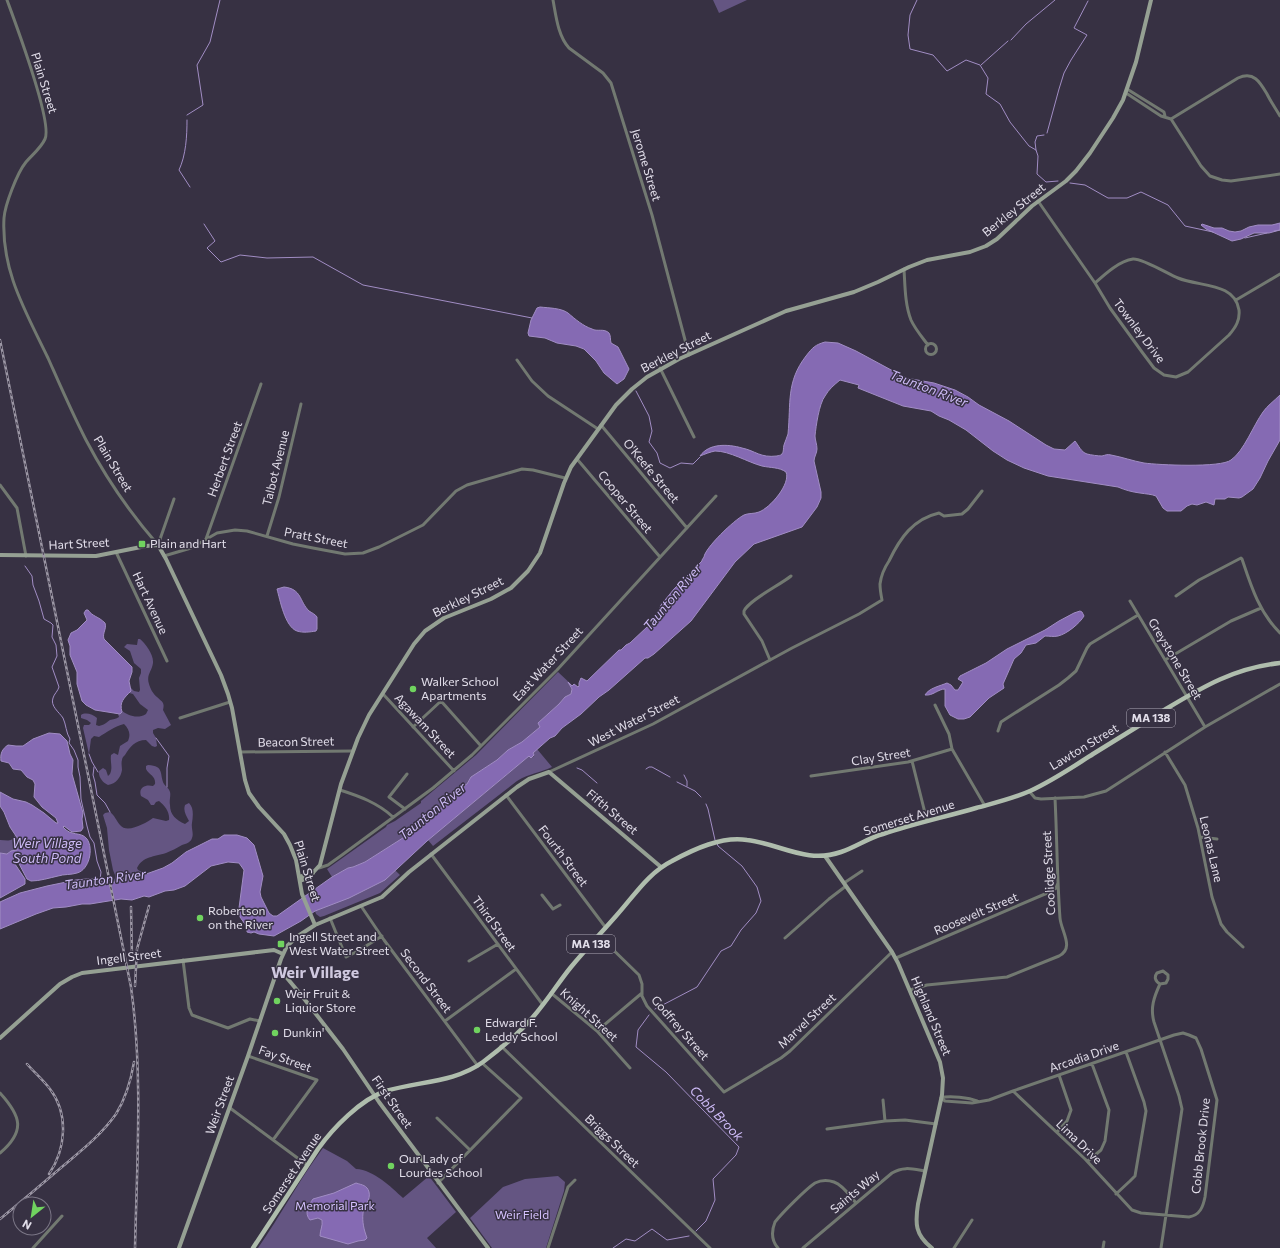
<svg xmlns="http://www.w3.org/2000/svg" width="1280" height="1248" viewBox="0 0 1280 1248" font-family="Commissioner,sans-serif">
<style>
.green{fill:#645582}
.water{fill:#856ab3;stroke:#a18dc4}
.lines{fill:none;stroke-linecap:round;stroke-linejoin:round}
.stream{stroke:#a18dc4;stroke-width:1}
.street{stroke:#727971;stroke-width:3}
.secondary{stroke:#95a093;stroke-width:4}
.primary{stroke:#afbdad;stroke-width:4.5}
.rail-casing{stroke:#9c97a5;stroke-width:2.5}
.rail{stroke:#373143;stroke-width:1;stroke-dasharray:3;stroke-linecap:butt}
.poi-dot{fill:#70d35f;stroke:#373143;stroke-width:1.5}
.labels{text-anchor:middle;stroke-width:3;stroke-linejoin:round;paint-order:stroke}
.shield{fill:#373143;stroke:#afaab8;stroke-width:1}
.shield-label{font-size:11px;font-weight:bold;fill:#e2deea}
.street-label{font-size:12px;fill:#e2deea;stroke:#373143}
.poi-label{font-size:12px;fill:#e2deea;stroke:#373143;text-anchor:start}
.park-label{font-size:12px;fill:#d6c2ff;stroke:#373143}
.water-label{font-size:13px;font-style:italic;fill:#cdbaf6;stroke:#373143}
.district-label{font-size:16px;font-weight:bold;fill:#cfc8df;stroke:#373143}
</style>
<rect width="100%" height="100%" fill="#373143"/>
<!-- green -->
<path class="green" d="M713 0H747L719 13Z
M138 639H140C145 643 154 655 153 663 152 671 146 675 149 684 150 688 153 694 157 697 162 702 165 702 163 710L171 725 165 729 158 728 153 730V733L156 738 157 746 155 747 152 746 146 740C135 740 130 747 125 755 123 757 122 758 122 760 121 763 122 767 122 770 121 777 116 784 108 785 103 783 98 777 99 771L103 768 106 770 108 776 110 774C113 768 110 762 111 755L114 753 118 755 120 746 128 741C131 734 129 729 124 724 115 726 107 732 99 737L94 736 91 739 89 754 83 728 84 725H89L91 723 87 720 81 718V715C85 712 93 714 97 718L96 725 99 726C104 725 106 723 110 720 113 719 116 719 119 717L118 714H120L122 712 121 710C128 716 138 719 146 714L148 710 140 704 133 694 129 693 131 688 134 691 139 692 140 690 139 678 141 673V669L134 663 130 651 124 647 127 644 137 645Z
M558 672 573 686 569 684 572 690 571 694 565 697 559 704 538 723 540 727 522 742 508 750 497 760 471 777 467 784 462 787 460 792 417 829 365 862 353 867 348 868 332 877 327 869 386 827 387 825 395 821 421 803V801L476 755Z
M537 749 552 767C540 773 530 773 517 781L433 846 428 840 529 756 531 758 534 756 532 753Z
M148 765C165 766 159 774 164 784 166 787 169 788 170 792 171 796 169 800 170 805 170 815 176 820 185 824L189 821C186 815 183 811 185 805L189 803C194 808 193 816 192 823 191 828 194 834 192 838 191 842 186 844 182 845 177 848 171 851 166 853 154 857 143 856 137 868L138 870 144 873C134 878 123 879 113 882L115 878V875L113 870 109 850 107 828 103 815 105 813 110 812C115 816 116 820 120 825 127 834 146 823 153 818L166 821 169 820C170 812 165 806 159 801L156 802 154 805H151L148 800 141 796C138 787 146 784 153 786L155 784C156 776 149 775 146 769V766Z
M15 835 18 839 17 850 9 852 8 854 0 853V840C6 840 12 843 15 835Z
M395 870 400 875 380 893 324 916 320 917 316 914 315 911C342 898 373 891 395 870Z
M323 1148 347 1161 356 1169C374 1170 391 1187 403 1198L429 1176 456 1212 427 1238 436 1248H258C281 1215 299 1180 323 1148Z
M558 1176 565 1182 564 1191 546 1248H492L470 1218 503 1187 525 1179Z"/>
<!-- water -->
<path class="water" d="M1280 223V230L1269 233H1254L1241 239 1232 241 1206 229 1201 225 1202 224 1214 228H1222L1229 231 1235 232 1241 231 1249 227 1258 225H1272Z
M540 307C549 308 561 308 568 313 575 319 583 326 592 329 597 332 604 328 609 333 611 336 610 339 611 343L618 347 629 369 624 379 617 384 604 373 596 361 584 349 576 346 557 343 545 338 529 336 528 333 531 320 537 308Z
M825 342 838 343 856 351 906 378 934 383 955 390 968 397 979 405 1009 421 1046 445 1054 449 1065 450 1075 441C1079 446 1081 452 1087 454 1091 455 1098 456 1102 456 1106 455 1107 454 1111 455 1122 457 1133 461 1144 463 1158 465 1221 468 1231 460 1244 451 1253 426 1263 412 1267 406 1274 401 1280 395V440L1268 461 1260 478 1253 489 1242 497 1239 498 1228 497 1225 499H1215L1214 505 1206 502 1197 505 1192 504 1187 506 1181 511H1167L1163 508 1156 496C1151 494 1146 494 1140 493 1132 492 1125 490 1118 487L1048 476 1024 468 1007 460 993 451 966 430 949 420 939 416 931 411 903 406 858 388 859 385 840 380C834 385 829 389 825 396 819 404 816 426 815 436 815 440 817 444 817 449 817 453 814 457 814 461L821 492V498L817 507 802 527 754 544 735 562 691 621 654 654 648 658H645L609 690 599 697 581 714 562 728 555 736 550 738 533 753 534 755 531 758 529 756 427 841 385 880 349 898 315 911 301 921 274 936 259 934 254 932 251 933 247 932V927L240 917 239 908 244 870 239 863 228 862 211 866 185 886 174 890 165 891 149 897 144 896 132 900 121 899 90 904H82L66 907 53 908 36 914 0 929V902L20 893 47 886 76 880 98 878 105 884H108L124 879 135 878 163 868 172 863 186 852 212 839H218L224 835H237L247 838 254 845 263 876 260 892 261 897 269 913 273 916H277L332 877 348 868 353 867 365 862 417 829 460 792 462 787 467 784 471 777 497 760 508 750 522 742 540 727 538 723 559 704 565 697 571 694 572 689 568 682 572 686 574 684 578 687 579 686V683L581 678 587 681 619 650H621L626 645 630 643 647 627H650L657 616 661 605 674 589 702 561V560L704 557C705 548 734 520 744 515 748 513 754 514 759 512 770 508 791 484 786 472 779 467 771 468 762 466 747 462 730 451 715 451 710 452 705 454 700 456 709 443 728 444 742 448 756 451 760 458 777 456 779 455 780 456 782 454 784 452 783 448 784 445 785 441 787 438 788 434 791 403 786 382 806 356 813 347 815 345 825 342Z
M284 587C302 589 299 601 309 611 312 613 315 614 317 617V629L316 631C310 632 303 633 297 631 285 627 280 600 277 589Z
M86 610H88C93 617 98 616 105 623 107 629 102 633 104 639L132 667V672L129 681 131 691C124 698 119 702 122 712L120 714 95 710 86 705 82 701 77 684V672L70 655V646L68 640 71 633 77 630 87 620 84 613Z
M1080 611 1082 612 1084 616C1080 623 1067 634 1058 636 1054 637 1049 636 1045 636L1036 643 1026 645 1021 653 1014 659 1003 684 1004 688 989 698 970 717 964 719H958L950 715 945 706V689C938 689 933 696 925 695 929 688 940 686 947 683L951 685 955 690H958L963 682 958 679 960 676 986 663 1007 649 1045 630 1059 621 1074 613Z
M49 733 60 734 67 741 70 754 73 760 72 774 83 813 82 819 83 828 81 831 72 832 64 826 63 827C71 837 81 831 87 839 94 849 89 870 77 873 71 875 64 874 58 876 49 878 40 881 31 881L27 879 16 858 14 857 13 861 25 879V884L0 898V853L7 854 11 851 17 850 18 839 10 827 4 812 0 806V792L13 799 26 802 32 805 44 813 56 823H58L56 818 42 807 34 797 35 784 33 780 27 777 21 770 13 769 9 763 1 761C0 754 2 749 8 745L16 746H23L33 739Z
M356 1183C362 1185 367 1185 369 1192 371 1200 364 1205 363 1213 362 1222 364 1230 367 1238L365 1240 358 1241 348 1244 320 1236C320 1230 323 1226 322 1220L318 1218 310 1220C304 1213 308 1206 313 1199L334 1193Z"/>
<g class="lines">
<!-- stream -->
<path class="stream" d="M917 0 910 15 908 35 910 49 933 55 947 71 966 60 980 65 988 78 986 94 1000 104 1010 122 1029 146 1036 150 1038 156 1037 174 1046 182 1058 181
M1011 40 1026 24 1055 0
M981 65 1008 41
M187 115 203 105 197 65 210 42 220 0
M187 120C187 136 186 155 179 170L190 187
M1047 133 1059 89 1064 73 1071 60 1087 35 1074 28 1088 1
M1036 150 1035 142 1037 136 1044 135
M1070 183 1085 185 1108 198H1127L1141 192 1168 205 1185 226 1213 232
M204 224 215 241 207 248 221 262 240 255 267 258 313 257 363 285 532 318
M1274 231 1280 230
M1245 238 1267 233
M636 391 649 416 652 431 649 442 657 453 660 463 670 468 681 463 693 464 700 457
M25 566 32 576 33 585 39 601 44 619 51 623 53 625 52 637 56 645 57 656 52 667 59 687C58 691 54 694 53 698 50 706 59 712 63 718 66 724 66 733 70 739L69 743 74 750 78 760V767L80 777 81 799 87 826 90 837 94 843 97 861 101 872 100 880
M156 738 169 756 167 768V787
M89 754 92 762 98 772
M94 767 93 775 95 782 97 795 105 803 110 812
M577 768 582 770 597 783
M646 769 649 767H652L670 777
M684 775 687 781V786
M677 782 695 791 701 797
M706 804 708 809 715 840
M655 1009 697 987 721 951 731 946 741 930 756 913 761 901 757 887 742 866 718 846 717 843
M649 1015 638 1030 636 1047 666 1072 739 1147 736 1155 713 1179 715 1200 706 1221 696 1231
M613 1248 626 1239 635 1241 652 1229 667 1240 689 1236"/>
<!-- street -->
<path class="street" d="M7 0C15 22 53 122 45 139 41 148 32 155 26 162 17 173 5 205 4 218 1 271 26 312 48 358 60 385 72 413 86 440 106 478 130 513 158 545L174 499
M553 0C556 16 558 36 569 48L603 73 611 83 652 215 689 355
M1127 89 1164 112 1165 116
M1126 93 1161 116 1171 119 1201 166 1210 176 1222 180 1231 181 1280 174
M1171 119 1238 78C1254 71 1260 82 1267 94 1271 102 1276 109 1280 116
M1038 201 1079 260 1095 283C1105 274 1119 261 1133 259 1142 258 1168 274 1178 278 1199 287 1235 282 1239 310 1240 320 1236 327 1229 335L1188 372 1176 377 1164 375 1154 368 1142 352 1110 308 1095 283
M904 269C905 286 905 305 911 320 915 329 922 337 928 345
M1236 300 1280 274
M925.5 349a5.5 5.5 0 1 1 11 0a5.5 5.5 0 1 1-11 0Z
M517 360 532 381 548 396 598 429
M660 368 694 437
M601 425 687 528
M577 459 660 557
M0 485 17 508 26 556
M267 536 279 497 301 404
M206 539 261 384
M116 552 167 661
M164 556 191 548 217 533 235 530 247 531 293 544 313 548 345 554 363 553 379 547 423 525 456 491 467 485 522 469 533 470 565 478
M1176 596 1199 580 1241 558 1242 559C1251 586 1259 612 1280 633
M1130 601 1205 727
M770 660 762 641 744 614V611C749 600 780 585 791 576
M1165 660 1231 621 1261 608
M383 694 454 771
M935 705 949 734 952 749 985 806
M180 718 230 702
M413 727 441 701 481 746
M998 731 1001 722 1004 720 1059 685 1068 678 1076 671 1087 648 1090 644 1138 615
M240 752 353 751
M1165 752 1185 785 1198 828 1212 897 1221 924 1227 932 1243 947
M912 761 927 821
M549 772 653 724 792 648 859 614 882 600C881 595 880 589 880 584 881 576 885 567 889 561 900 538 913 519 939 513L944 516 962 514 968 509 982 491
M811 776 908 762 952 749
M340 790C359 796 378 803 393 817
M1029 791 1035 798 1041 799 1084 797 1106 791 1205 727 1280 684
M506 795 606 928
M405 809 389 797 407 774
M1200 837 1217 839
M431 854 543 1005
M319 868 328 865 342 855 433 788 472 755 557 670 716 496
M844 883 862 871
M542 895 553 909 560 905
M361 906 384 940 478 1066
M330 918 346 957 358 951 382 936
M599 936 639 975 642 984V996L647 1006 724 1092 781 1058 790 1051 892 952
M785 938 829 899 846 886
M896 958 1052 891 1056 888 1058 883
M183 960 189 1008 192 1015 228 1028 250 1019 260 1021
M469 961 498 944
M1160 984 1166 983 1168 979V975L1163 971 1157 973C1154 977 1155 981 1160 984 1154 997 1150 1008 1154 1022L1179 1096 1182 1109 1161 1248
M910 990 927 985 1007 977 1059 956C1075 948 1061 931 1060 918 1057 878 1057 838 1055 798
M551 993 597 1031 630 1068
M445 1021 516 969
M597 1031 642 993
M501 1046 710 1248
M248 1056 317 1080 273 1140
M0 1093C21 1116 26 1131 0 1153
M941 1098 945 1101 972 1103 989 1100 1013 1091 1085 1159 1132 1210 1141 1213 1189 1217C1200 1215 1203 1207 1205 1197L1217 1100 1201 1049 1196 1038 1189 1035 1183 1033 1174 1035 1013 1091
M941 1098C949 1095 970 1098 977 1101
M883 1100 885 1121
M230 1108 307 1165
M437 1118 470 1150
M827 1129 885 1121 905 1120 936 1124
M1057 1132 1067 1121 1071 1110 1059 1075
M1088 1161 1101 1150 1105 1141 1109 1110 1092 1064
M438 1183 521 1098 482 1063
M1116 1194 1130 1181 1135 1176 1146 1111 1144 1102 1126 1052
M33 1248 62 1216
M548 1248 568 1187 575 1180
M778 1248C771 1240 771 1232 775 1222 782 1213 806 1189 815 1183 821 1180 828 1180 834 1182 843 1185 850 1196 856 1203
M803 1248 892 1173C903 1166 913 1169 925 1171
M954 1248 972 1220
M1103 1248 1104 1242"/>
<!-- secondary -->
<path class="secondary" d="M0 555 96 556 146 546 158 545 166 559 221 675 228 694 232 708 245 780 249 793 259 807 284 834 290 845 296 860 302 894 315 925
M825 856 892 952 898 963 940 1062 943 1078 942 1095 918 1204C915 1223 915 1235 932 1248
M299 877 313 873
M300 881 308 878 320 865 341 784 358 738 369 715 414 644 425 631 444 618 491 599 511 588 528 571 540 553 564 483 571 467 616 405 632 389 647 377 679 359 786 311 854 292 878 282 909 267 927 260 970 252 986 246 997 239 1032 206 1066 181 1076 171 1090 153 1113 118 1123 100 1136 62 1151 0
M278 969 287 978 302 996 343 1049 379 1102 488 1248
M0 1038 60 984 72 977 82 973 257 952 274 950 283 954
M179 1248 248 1056 281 959 287 946 298 936 315 925 382 897 409 872 517 787 529 779 549 772 661 867"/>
<!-- primary -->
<path class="primary" d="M253 1248 318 1149C333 1128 361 1099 386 1091 419 1081 454 1083 483 1062 499 1050 520 1032 533 1017 547 1001 558 983 571 967 586 949 601 933 616 916 634 896 648 873 672 861 694 849 722 836 747 840 781 844 806 864 841 852 856 847 868 838 883 834 913 824 945 817 976 808 994 803 1012 799 1030 791 1052 781 1073 767 1093 754 1117 739 1142 724 1166 709 1204 686 1235 668 1280 663"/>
<!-- rail casing -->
<g class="rail-casing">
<path id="rail" d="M0 340 131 987C143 1073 137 1161 135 1248
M131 907 132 958
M135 986 137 949 149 906
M27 1064C34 1072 43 1080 50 1089 69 1114 66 1149 49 1174
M0 1219C21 1202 42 1184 63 1166 82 1150 102 1134 116 1114 126 1098 131 1080 134 1062"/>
</g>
<!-- rail -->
<use href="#rail" class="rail"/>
</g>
<!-- markers -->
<g class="poi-dot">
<rect x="138" y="540" width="8" height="8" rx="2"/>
<circle cx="413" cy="689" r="4"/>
<circle cx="200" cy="918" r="4"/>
<rect x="277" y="940" width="8" height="8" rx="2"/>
<circle cx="277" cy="1001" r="4"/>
<circle cx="477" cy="1030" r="4"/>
<circle cx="275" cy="1033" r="4"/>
<circle cx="391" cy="1166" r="4"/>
</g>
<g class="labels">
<!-- shield labels -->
<g class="shield">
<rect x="1127" y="709" width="48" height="18" rx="3"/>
<rect x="567" y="935" width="48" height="18" rx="3"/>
</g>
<g class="shield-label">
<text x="1151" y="722">MA 138</text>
<text x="591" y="948">MA 138</text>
</g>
<!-- street labels -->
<g class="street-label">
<text transform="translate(44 83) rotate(73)" y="4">Plain Street</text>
<text transform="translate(646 165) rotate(73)" y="4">Jerome Street</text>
<text transform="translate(1014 210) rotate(-39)" y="4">Berkley Street</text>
<text transform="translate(1139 331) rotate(53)" y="4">Townley Drive</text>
<text transform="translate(676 352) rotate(-27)" y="4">Berkley Street</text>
<text transform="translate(225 459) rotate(-70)" y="4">Herbert Street</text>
<text transform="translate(113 464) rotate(59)" y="4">Plain Street</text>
<text transform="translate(276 468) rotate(-76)" y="4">Talbot Avenue</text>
<text transform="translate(651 471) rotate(50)" y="4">O'Keefe Street</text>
<text transform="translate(625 502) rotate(50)" y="4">Cooper Street</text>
<text transform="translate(316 538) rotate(11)" y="4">Pratt Street</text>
<text transform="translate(79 544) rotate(-3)" y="4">Hart Street</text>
<text transform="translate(468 597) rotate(-26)" y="4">Berkley Street</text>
<text transform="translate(150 603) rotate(65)" y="4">Hart Avenue</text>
<text transform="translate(1175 659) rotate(59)" y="4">Greystone Street</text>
<text transform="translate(548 664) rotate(-47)" y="4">East Water Street</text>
<text transform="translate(634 721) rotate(-27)" y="4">West Water Street</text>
<text transform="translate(425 726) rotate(47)" y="4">Agawam Street</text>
<text transform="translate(296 742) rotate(-1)" y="4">Beacon Street</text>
<text transform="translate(1084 747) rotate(-31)" y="4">Lawton Street</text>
<text transform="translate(881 757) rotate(-9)" y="4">Clay Street</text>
<text transform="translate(612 812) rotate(40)" y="4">Fifth Street</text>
<text transform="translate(909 818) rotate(-17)" y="4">Somerset Avenue</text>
<text transform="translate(1211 849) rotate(77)" y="4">Leonas Lane</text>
<text transform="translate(563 856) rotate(53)" y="4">Fourth Street</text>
<text transform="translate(307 871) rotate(73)" y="4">Plain Street</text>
<text transform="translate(1049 873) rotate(-93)" y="4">Coolidge Street</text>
<text transform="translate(976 914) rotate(-23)" y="4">Roosevelt Street</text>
<text transform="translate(494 924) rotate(54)" y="4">Third Street</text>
<text transform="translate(129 957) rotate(-7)" y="4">Ingell Street</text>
<text transform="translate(426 981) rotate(53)" y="4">Second Street</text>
<text transform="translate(589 1015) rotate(42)" y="4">Knight Street</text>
<text transform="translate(931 1016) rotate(67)" y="4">Highland Street</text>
<text transform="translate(807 1021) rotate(-43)" y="4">Marvel Street</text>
<text transform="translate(680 1028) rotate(49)" y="4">Godfrey Street</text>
<text transform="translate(1084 1057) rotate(-19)" y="4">Arcadia Drive</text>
<text transform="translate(285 1059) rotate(20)" y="4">Fay Street</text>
<text transform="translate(392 1102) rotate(55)" y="4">First Street</text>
<text transform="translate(220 1105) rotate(-70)" y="4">Weir Street</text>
<text transform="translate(612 1141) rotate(44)" y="4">Briggs Street</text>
<text transform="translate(1079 1142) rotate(44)" y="4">Lima Drive</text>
<text transform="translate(1201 1146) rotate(-84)" y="4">Cobb Brook Drive</text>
<text transform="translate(292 1173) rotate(-56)" y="4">Somerset Avenue</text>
<text transform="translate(855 1192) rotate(-40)" y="4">Saints Way</text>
</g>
<!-- poi labels -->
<g class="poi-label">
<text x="150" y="548">Plain and Hart</text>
<text x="421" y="686">Walker School<tspan x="421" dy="14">Apartments</tspan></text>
<text x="208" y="915">Robertson<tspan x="208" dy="14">on the River</tspan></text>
<text x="289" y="941">Ingell Street and<tspan x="289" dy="14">West Water Street</tspan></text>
<text x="285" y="998">Weir Fruit &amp;<tspan x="285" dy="14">Liquior Store</tspan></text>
<text x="485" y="1027">Edward F.<tspan x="485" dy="14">Leddy School</tspan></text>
<text x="283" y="1037">Dunkin'</text>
<text x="399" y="1163">Our Lady of<tspan x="399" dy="14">Lourdes School</tspan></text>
</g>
<!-- park labels -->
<g class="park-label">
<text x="335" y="1210">Memorial Park</text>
<text x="522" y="1219">Weir Field</text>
</g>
<!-- water labels -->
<g class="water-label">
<text transform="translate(929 388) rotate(21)" y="5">Taunton River</text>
<text transform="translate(672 597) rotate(-50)" y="5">Taunton River</text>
<text transform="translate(432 811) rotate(-39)" y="5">Taunton River</text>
<text x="47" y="848">Weir Village<tspan x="47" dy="15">South Pond</tspan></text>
<text transform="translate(105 879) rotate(-8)" y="5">Taunton River</text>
<text transform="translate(717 1113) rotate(46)" y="5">Cobb Brook</text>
</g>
<!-- district labels -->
<g class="district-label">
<text x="315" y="978">Weir Village</text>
</g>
</g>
<!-- north arrow -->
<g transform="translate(32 1216) rotate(210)"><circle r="19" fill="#373143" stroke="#7b7686"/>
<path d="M0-3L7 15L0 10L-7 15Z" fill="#70d35f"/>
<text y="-6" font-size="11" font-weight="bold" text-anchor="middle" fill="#e2deea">N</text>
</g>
</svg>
